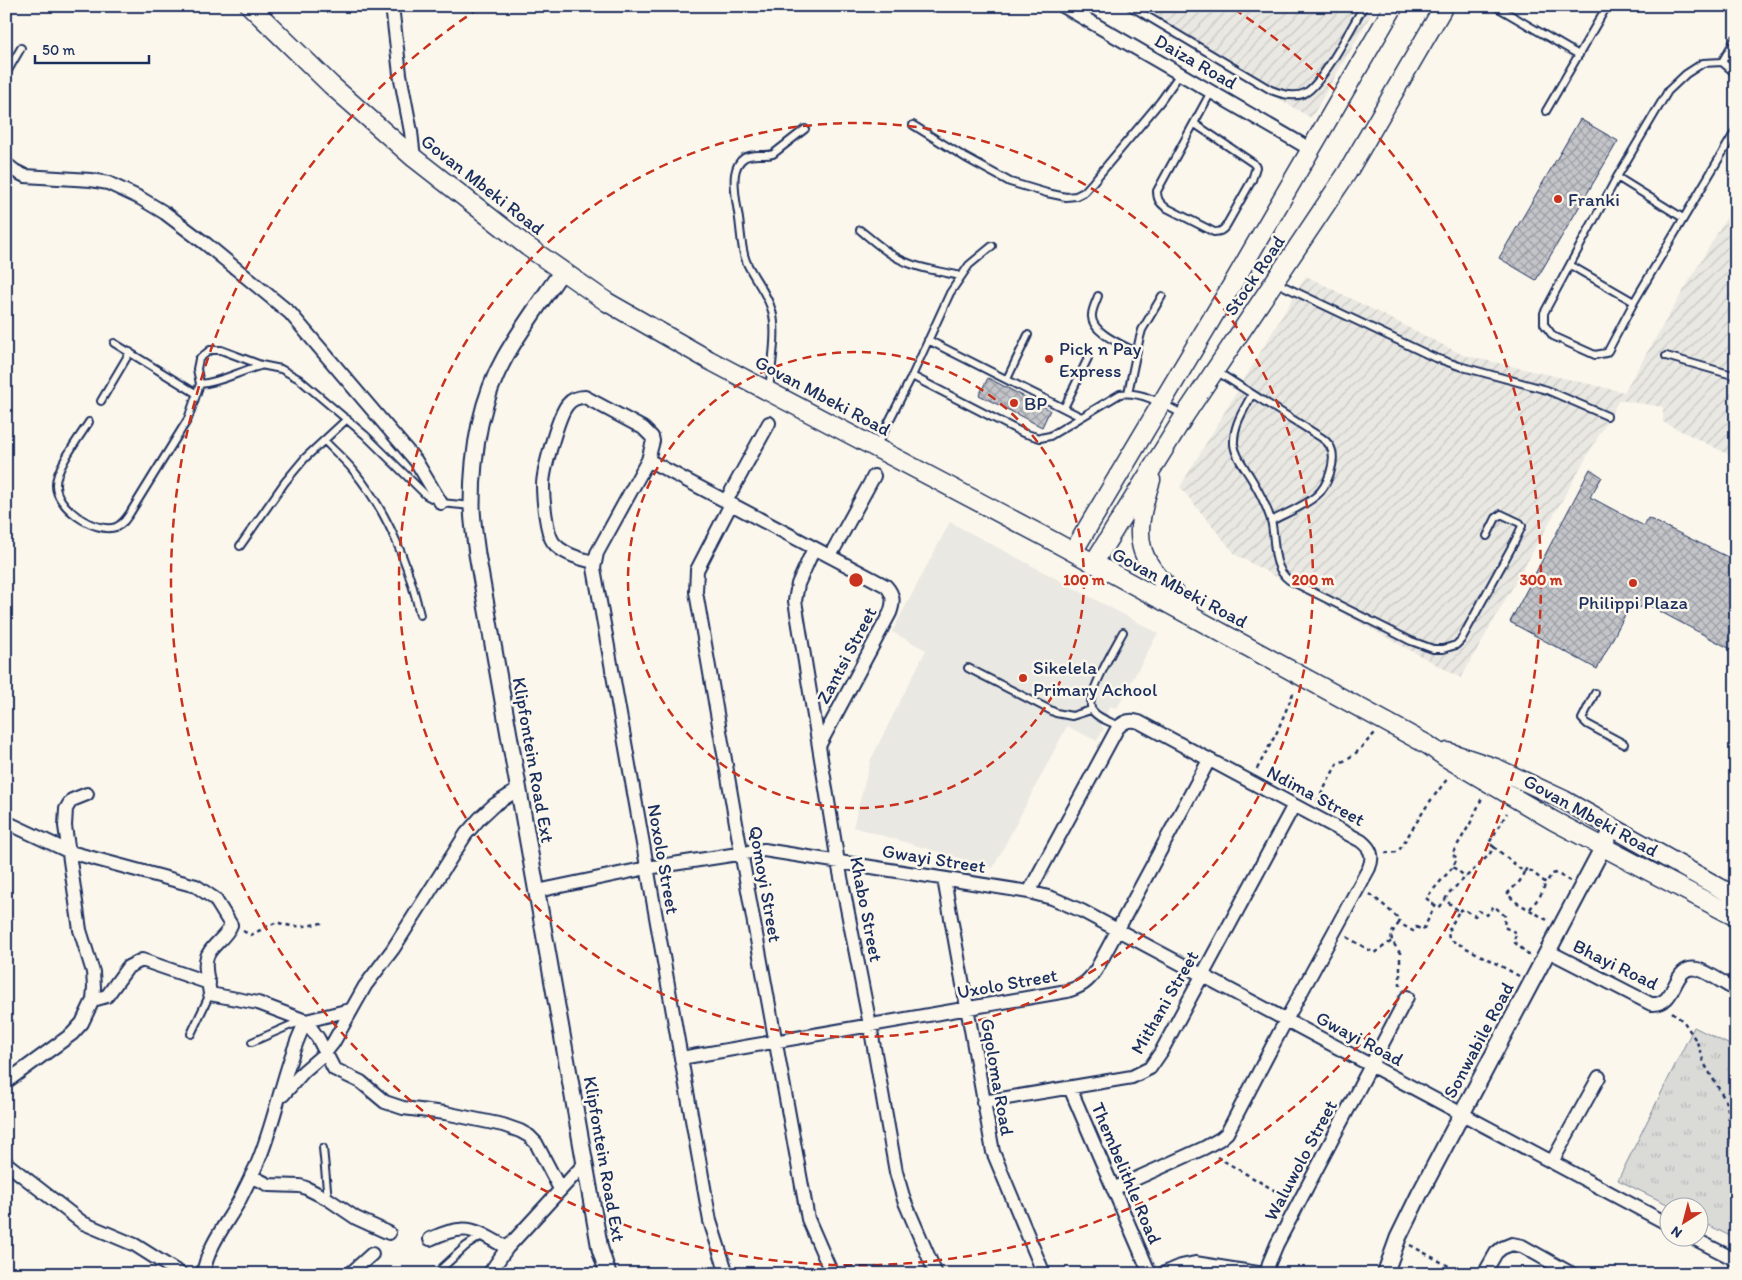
<svg xmlns="http://www.w3.org/2000/svg" width="1742" height="1280" viewBox="0 0 1742 1280" font-family="Itim,sans-serif">
<style>
.built{fill:#eae8e2}
.industrial{fill:url(#industrial-furrows)}
.park{fill:url(#park-tufts);stroke:#7a849a}
.building{fill:url(#building-cross-hatch);stroke:#1b2f5e}
.lines{fill:none;stroke-linecap:round;stroke-linejoin:round}
.service-casing{stroke:#1b2f5e;stroke-width:10}
.minor-casing{stroke:#1b2f5e;stroke-width:16}
.tertiary-casing{stroke:#1b2f5e;stroke-width:19}
.secondary-casing{stroke:#1b2f5e;stroke-width:21}
.path{stroke:#1b2f5e;stroke-width:2.5;stroke-dasharray:4 4;stroke-linecap:butt}
.service{stroke:#fbf7ec;stroke-width:6}
.minor{stroke:#fbf7ec;stroke-width:12}
.tertiary{stroke:#fbf7ec;stroke-width:15}
.secondary{stroke:#fbf7ec;stroke-width:18}
.ring{fill:none;stroke:#c8321e;stroke-width:2.5;stroke-dasharray:9 6}
.poi-dot{fill:#c8321e;stroke:#fbf7ec;stroke-width:2}
.labels{text-anchor:middle;stroke-width:5;stroke-linejoin:round;paint-order:stroke}
.street-label{font-size:19px;fill:#1b2f5e;stroke:#fbf7ec}
.poi-label{font-size:19px;fill:#1b2f5e;stroke:#fbf7ec;text-anchor:start}
.centre{fill:#c8321e;stroke:#fbf7ec;stroke-width:2.5}
.ring-label{font-size:15px;text-anchor:middle;font-weight:bold;fill:#c8321e;stroke:#fbf7ec;stroke-width:5;stroke-linejoin:round;paint-order:stroke}
</style>
<defs>
<pattern id="industrial-furrows" width="10" height="10" patternUnits="userSpaceOnUse" patternTransform="scale(1.25)"><rect width="10" height="10" fill="#eae8e2"/><path d="M-1 1l2-2M0 10L10 0M9 11l2-2" fill="none" stroke="#c8c7c4"/></pattern>
<pattern id="park-tufts" width="24" height="20" patternUnits="userSpaceOnUse" patternTransform="scale(1.25)"><rect width="24" height="20" fill="#dadad7"/><path d="M3 7l-1-3M5 7V3M7 7l1-3M15 17l-1-3M17 17v-4M19 17l1-3" fill="none" stroke="#babbbb"/></pattern>
<pattern id="building-cross-hatch" width="8" height="8" patternUnits="userSpaceOnUse" patternTransform="scale(1.25)"><rect width="8" height="8" fill="#c3c5c9"/><path d="M0 0l8 8M0 8l8-8" fill="none" stroke="#9ea0a6"/></pattern>
</defs>
<rect width="100%" height="100%" fill="#fbf7ec"/>
<filter id="ink" filterUnits="userSpaceOnUse"><feTurbulence type="fractalNoise" baseFrequency=".02" numOctaves="2"/><feDisplacementMap in="SourceGraphic" scale="10" xChannelSelector="R" yChannelSelector="G"/><feConvolveMatrix kernelMatrix="1 2 1 2 8 2 1 2 1" color-interpolation-filters="sRGB"/></filter>
<g filter="url(#ink)">
<!-- built -->
<path class="built" d="M950 522 1158 633 1117 708 1110 706 1101 726 1104 728 1097 741 1067 726 993 868 853 827 871 759 926 650 892 632Z"/>
<!-- industrial -->
<path class="industrial" d="M1120 6H1376L1311 118Z
M1736 201V458L1663 422V407L1619 400 1461 678 1236 555 1180 487 1306 276 1463 355 1624 392Z"/>
<!-- park -->
<path class="park" d="M1694 1027 1736 1048V1239L1700 1221V1208L1673 1207 1618 1180Z"/>
<!-- building -->
<path class="building" d="M1580 119 1618 141 1536 280 1499 258Z
M988 378 1050 410 1042 427 979 395Z
M1590 469 1602 477 1590 497 1644 526 1648 518 1736 561V652L1648 605 1627 611 1597 669 1510 622Z"/>
<g class="lines">
<!-- service casing -->
<g class="service-casing">
<path id="service" d="M1130 6 1271 90C1281 94 1295 98 1305 93 1322 85 1353 24 1364 6
M1495 6 1579 55
M1722 62 1736 38
M6 74 21 48
M1736 74 1722 62 1703 63 1686 74 1668 91 1617 177 1544 313V324L1553 336 1595 355 1606 353 1608 351 1634 302 1736 130
M1546 111 1607 6
M1195 124 1253 163 1256 167 1252 180 1226 226C1222 231 1220 232 1214 232L1165 207C1159 202 1157 199 1157 191L1211 92
M913 125 966 158 1010 182 1047 193 1066 197 1076 196 1084 192 1093 182 1160 102 1180 74
M1617 177 1683 218
M860 230C871 239 882 249 894 256 913 268 939 271 961 276
M1570 265 1634 302
M1275 282 1433 357 1459 366 1547 390 1607 416
M1098 296C1096 302 1092 309 1092 315 1090 332 1123 345 1136 352
M928 340 1081 417
M114 343 197 394
M1666 356 1736 376
M1216 371 1322 438C1325 440 1328 443 1330 446 1338 460 1327 487 1316 496 1303 507 1286 513 1271 521
M912 376 950 293 969 265 992 246
M1007 379 1028 335
M200 384C223 382 239 371 260 366
M769 390C771 369 778 331 772 311 767 292 753 278 746 261 741 248 741 233 739 219 737 205 733 189 735 174 736 168 738 162 744 158 753 152 764 157 773 154L805 129
M1128 393 1139 341 1142 330 1162 296
M1252 394C1244 410 1233 425 1234 444 1235 456 1245 468 1251 478 1259 491 1266 505 1271 520 1276 539 1271 567 1289 580L1411 641 1433 649H1443L1456 645 1461 640 1515 541 1522 526 1520 523 1501 514 1496 518 1487 536
M101 401 130 352
M1064 408 1088 358
M89 422C80 436 56 468 56 484 55 507 95 534 116 527 123 524 126 519 130 513L188 419 200 384 197 369 199 359 210 350H221L261 365 281 369 299 379 365 435 426 495 441 503 472 506
M324 440C333 450 344 459 353 470 388 512 408 562 420 615
M876 447 912 376 1023 433 1040 438 1050 436 1120 394C1142 391 1165 405 1184 415
M240 546 285 482 305 458 347 419
M968 668 1056 713 1072 716 1091 710
M1595 693 1582 719 1587 724 1624 744
M1119 726C1111 722 1097 718 1092 710 1084 699 1116 645 1123 632
M191 1034 210 994
M252 1042 291 1025 302 1022
M323 1148 328 1199
M442 1268 466 1246 483 1235"/>
</g>
<!-- minor casing -->
<g class="minor-casing">
<path id="minor" d="M392 6 400 74 411 132 414 158
M1063 6 1310 149
M6 164 15 171 25 176 91 180 108 183 140 198 165 213 206 244 290 313 416 461 441 503
M648 460 886 586C894 595 894 602 890 613L820 744
M726 501 769 423
M731 504 697 570 696 592 741 852 808 1219 832 1274
M814 548 798 584 795 601 838 862 870 1025 896 1172 904 1200 936 1274
M830 556 874 476
M594 562C580 559 562 554 553 542 546 532 543 498 543 485 543 471 559 413 568 404 572 399 579 397 585 397L643 428 652 437 653 441 648 460 597 553 594 568 710 1221 727 1274
M6 822 70 852 196 886 215 899 231 925C226 938 210 946 207 957 203 967 209 983 210 994L258 1003 306 1021C284 1065 277 1116 258 1162 252 1175 245 1189 238 1203 224 1227 208 1246 203 1274
M944 879 993 1152 1044 1274
M537 891 647 868 764 850 1029 892 1052 898 1082 911 1670 1225
M1029 892 1117 729C1123 721 1130 719 1139 722L1361 841C1371 849 1374 856 1369 868L1286 1020 1227 1133 1220 1139 1204 1148 1113 1189
M1548 951 1651 1004C1679 1006 1671 964 1697 969 1707 971 1726 985 1736 990
M93 1000 107 996 128 967 142 960 209 983
M350 1010 306 1021 318 1038 334 1069 361 1082 385 1102 403 1108 445 1113 503 1125 520 1131 529 1136 536 1143 560 1189
M681 1058 1067 991C1081 987 1088 982 1096 970L1209 760
M6 1082 72 1034 82 1023 93 1000 94 987 93 972 80 930 65 826 66 809 69 804 72 800 87 794
M1070 1088 1150 1274
M283 1095 304 1071 325 1053 333 1043 365 986 393 949 466 834 480 818 494 805 519 789
M983 1102 1132 1077 1150 1068 1161 1052 1294 805
M1552 1162 1599 1077
M6 1163 83 1223 135 1245 181 1274
M251 1176 269 1185 300 1186 306 1188 328 1199 356 1218 389 1233
M1693 1238 1736 1260
M430 1239C466 1222 474 1229 507 1248
M350 1274 372 1254
M489 1274 507 1248 586 1162
M1162 1274 1181 1266 1195 1263 1264 1274
M1267 1274 1269 1263 1277 1244 1407 997
M1484 1274 1496 1253 1502 1248 1512 1244 1522 1246 1572 1274"/>
</g>
<!-- tertiary casing -->
<g class="tertiary-casing">
<path id="tertiary" d="M562 271C543 299 522 327 505 357 480 401 472 455 472 505 472 521 475 538 477 554L600 1249 608 1274
M1385 1274 1398 1238 1419 1195 1613 828"/>
</g>
<!-- secondary casing -->
<g class="secondary-casing">
<path id="secondary" d="M250 6 331 85 414 158 528 247 607 302 709 360 1051 540 1375 716 1428 745 1445 757 1554 821 1736 917
M1151 480C1129 547 1139 560 1188 607
M1073 552 1236 278 1394 6
M1093 564 1185 415 1347 173 1444 6
M1448 752 1496 768 1564 800 1736 897"/>
</g>
<!-- path -->
<path class="path" d="M1257 769 1277 732 1294 691
M1317 802 1337 764 1346 760 1357 752 1375 733
M1494 847 1489 843 1507 813
M1385 853 1398 852 1428 804 1448 778
M1453 867 1466 877
M1524 872 1520 881 1507 894 1516 902 1547 920
M1370 894 1386 907 1400 920 1399 923 1413 931 1416 927 1423 930 1435 906 1439 908 1445 900
M1435 906 1426 898 1453 867 1457 858 1452 854 1470 824 1482 798
M1530 909 1540 896 1546 883
M1459 911 1463 909 1475 916 1479 911 1487 915 1494 906 1505 916 1504 927 1517 933 1513 941 1530 956
M1399 923 1391 934 1392 941 1400 953V986
M243 931 251 935 266 927 277 922C294 929 309 926 326 922
M1347 937 1374 953 1392 941
M1519 976C1496 963 1472 951 1449 939L1448 932 1459 911 1445 900 1448 894 1489 855 1494 847 1524 872 1527 868 1546 883 1552 874 1556 873 1570 881
M1672 1012 1684 1022 1697 1042 1704 1063 1727 1103 1732 1143 1736 1156
M1217 1157 1286 1197
M1410 1245 1463 1274"/>
<!-- service -->
<use href="#service" class="service"/>
<!-- minor -->
<use href="#minor" class="minor"/>
<!-- tertiary -->
<use href="#tertiary" class="tertiary"/>
<!-- secondary -->
<use href="#secondary" class="secondary"/>
</g>
</g>
<!-- distance rings -->
<g class="ring">
<circle cx="856" cy="580" r="228"/>
<circle cx="856" cy="580" r="457"/>
<path d="M1234 9A685 685 0 1 1 478 9"/>
</g>
<!-- markers -->
<g class="poi-dot">
<circle cx="1558" cy="199" r="5"/>
<circle cx="1049" cy="359" r="5"/>
<circle cx="1014" cy="403" r="5"/>
<circle cx="1633" cy="583" r="5"/>
<circle cx="1023" cy="678" r="5"/>
</g>
<g class="labels">
<!-- street labels -->
<g class="street-label">
<text transform="translate(1196 61) rotate(30)" y="7">Daiza Road</text>
<text transform="translate(483 184) rotate(38)" y="7">Govan Mbeki Road</text>
<text transform="translate(1254 275) rotate(-56)" y="7">Stock Road</text>
<text transform="translate(823 395) rotate(28)" y="7">Govan Mbeki Road</text>
<text transform="translate(1180 587) rotate(28)" y="7">Govan Mbeki Road</text>
<text transform="translate(846 655) rotate(-62)" y="7">Zantsi Street</text>
<text transform="translate(534 760) rotate(80)" y="7">Klipfontein Road Ext</text>
<text transform="translate(1316 795) rotate(28)" y="7">Ndima Street</text>
<text transform="translate(1591 815) rotate(29)" y="7">Govan Mbeki Road</text>
<text transform="translate(934 858) rotate(9)" y="7">Gwayi Street</text>
<text transform="translate(664 859) rotate(80)" y="7">Noxolo Street</text>
<text transform="translate(766 884) rotate(80)" y="7">Qomoyi Street</text>
<text transform="translate(867 909) rotate(79)" y="7">Khabo Street</text>
<text transform="translate(1616 964) rotate(26)" y="7">Bhayi Road</text>
<text transform="translate(1007 983) rotate(-10)" y="7">Uxolo Street</text>
<text transform="translate(1164 1002) rotate(-60)" y="7">Mithani Street</text>
<text transform="translate(1360 1038) rotate(28)" y="7">Gwayi Road</text>
<text transform="translate(1478 1040) rotate(-62)" y="7">Sonwabile Road</text>
<text transform="translate(998 1077) rotate(80)" y="7">Gqoloma Road</text>
<text transform="translate(605 1159) rotate(80)" y="7">Klipfontein Road Ext</text>
<text transform="translate(1300 1160) rotate(-62)" y="7">Waluwolo Street</text>
<text transform="translate(1127 1173) rotate(67)" y="7">Thembelithle Road</text>
</g>
<!-- poi labels -->
<g class="poi-label">
<text x="1568" y="206">Franki</text>
<text x="1059" y="355">Pick n Pay<tspan x="1059" dy="22">Express</tspan></text>
<text x="1024" y="410">BP</text>
<text x="1633" y="609" text-anchor="middle">Philippi Plaza</text>
<text x="1033" y="674">Sikelela<tspan x="1033" dy="22">Primary Achool</tspan></text>
</g>
</g>
<circle cx="856" cy="580" r="8" class="centre"/>
<g class="ring-label">
<text x="1084" y="585">100 m</text>
<text x="1313" y="585">200 m</text>
<text x="1541" y="585">300 m</text>
</g>
<!-- margin -->
<rect width="1742" height="1280" fill="none" stroke="#fbf7ec" stroke-width="25"/>
<rect x="12" y="12" width="1717" height="1255" fill="none" stroke="#1b2f5e" stroke-width="2" filter="url(#ink)"/>
<!-- north arrow -->
<g transform="translate(1684 1222) rotate(216)"><circle r="24" fill="#fbf7ec" stroke="#a1a7b3"/>
<path d="M0-4L9 19L0 12L-9 19Z" fill="#c8321e"/>
<text y="-8" font-size="14" font-weight="bold" text-anchor="middle" fill="#1b2f5e">N</text>
</g>
<!-- scale -->
<path d="M35 55v8h114v-8" fill="none" stroke="#1b2f5e" stroke-width="2.5"/>
<text x="42" y="55" font-size="15" fill="#1b2f5e" stroke="#fbf7ec" stroke-width="4" paint-order="stroke">50 m</text>
</svg>
